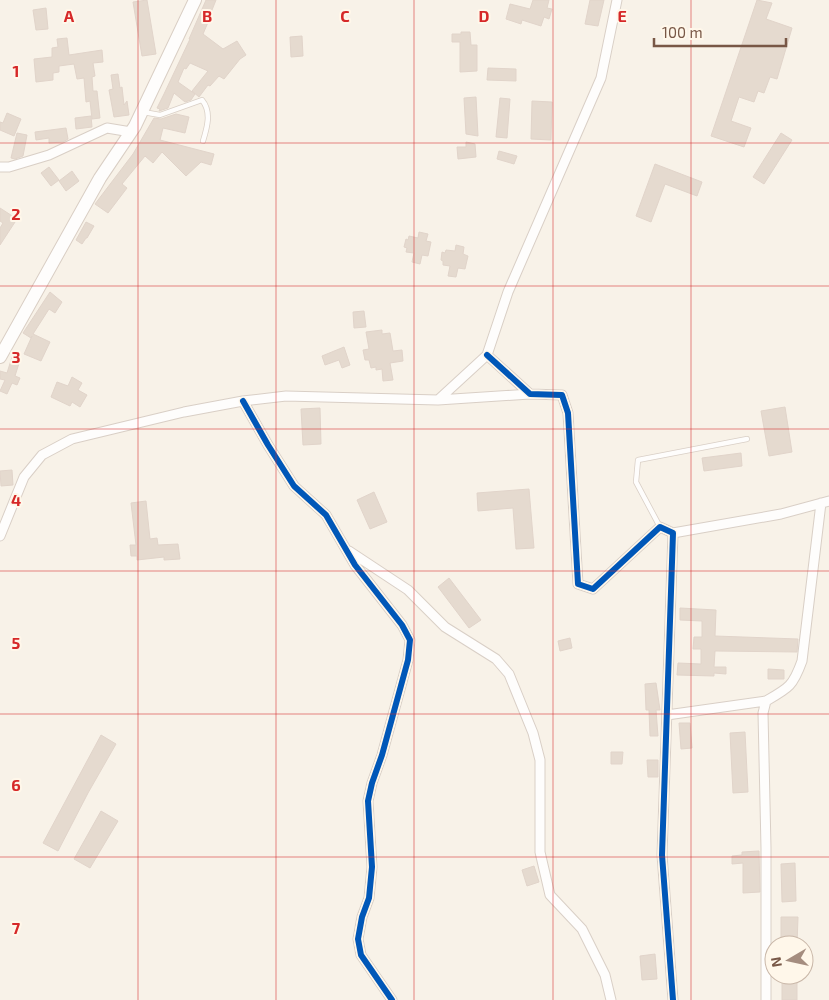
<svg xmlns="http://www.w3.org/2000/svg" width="829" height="1000" viewBox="0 0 829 1000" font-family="'Exo 2',sans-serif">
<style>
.building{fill:#e5dacf;stroke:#e1d4ca}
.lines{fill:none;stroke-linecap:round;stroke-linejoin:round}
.lane-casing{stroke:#d9cfc6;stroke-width:6}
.street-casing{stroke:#d9cfc6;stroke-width:11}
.secondary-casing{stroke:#d9cec4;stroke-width:14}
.lane{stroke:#fefdfc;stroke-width:4.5}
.street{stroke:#fefdfc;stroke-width:9}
.secondary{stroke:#fefdfc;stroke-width:12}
.cycleway-casing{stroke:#fff7ea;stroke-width:9}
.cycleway{stroke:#0057b8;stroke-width:6}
.grid{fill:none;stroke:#d62828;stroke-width:1;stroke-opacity:0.55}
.grid-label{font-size:16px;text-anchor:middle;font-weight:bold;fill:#d62828;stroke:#fff7ea;stroke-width:4;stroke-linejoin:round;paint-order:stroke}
</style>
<rect width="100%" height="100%" fill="#f8f2e8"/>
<!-- building -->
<path class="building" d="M147 0 156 54 142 56 133 2Z
M206 0H216L208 20H209L203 34 223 49 237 41 246 55 240 59 224 79 219 76 210 86 208 85 199 97 192 91 208 71 190 63 186 69 184 68 178 82 195 94 191 100 185 102 174 93 168 108 159 111 160 109 157 108 164 94 190 39H189Z
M533 0H549L547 8 552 9 549 19 544 17 541 26 522 20 521 24 506 19 510 4 530 9Z
M590 0H604L598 26 585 24Z
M757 0 772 3 766 19 792 28 777 79 770 77 764 93 758 91 754 102 739 97 731 121 751 128 744 147 711 136Z
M46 8 48 29 36 30 33 10Z
M461 32H470L471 45H477V71L460 72V42H452V34H461Z
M302 36 303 56 291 57 290 37Z
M67 38 69 55 102 50 103 62 93 63 95 76 92 77 93 91H97L100 118 92 119 90 101 86 102 84 78 77 79 74 64 59 66V72L53 73V80L36 82 34 59 52 57V48L58 47 57 39Z
M488 68 516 69V81L487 80Z
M118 74 120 88 122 87 124 105 127 101 129 115 114 117 109 90 113 89 111 75Z
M476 97 478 136 466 134 464 98Z
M500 98 510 99 507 138 496 137Z
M532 101 552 102 551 140 531 139Z
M7 113 21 119 14 136 0 130V122L3 123Z
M176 114 189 117 185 133 163 128 160 140 214 154 211 165 201 162 186 176 162 152 153 163 145 156 122 184 127 188 108 213 95 204 133 154 154 118 161 119Z
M91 116 92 127 76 129 75 118Z
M66 128 68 139 63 142 49 143V138L36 140 35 132Z
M17 133 27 135 23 156 15 159 11 158Z
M781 133 792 140 764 184 753 177Z
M466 142 475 144 476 157 458 159 457 147H466Z
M499 151 517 156 514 164 497 159Z
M655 164 702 182 697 196 665 184 651 222 636 216Z
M49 167 59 180 51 186 41 173Z
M72 171 79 181 66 191 59 181Z
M0 208 17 219 0 245V228L3 223 0 221Z
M86 222 94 226 87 238H86L82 244 76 240Z
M419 232 428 234 426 241 431 242 428 256 422 255 420 264 412 262 414 253 406 252 407 248 404 247 406 239 408 240 409 236 418 238Z
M456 245 464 247 463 254 468 256 465 269 458 268 456 277 448 276 450 266 443 265V261L441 260 442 252 445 253 446 250 455 251Z
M50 292 62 302 55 313 49 309 33 334 50 342 41 361 24 354 32 336 31 338 23 333Z
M364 311 366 327 354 328 353 312Z
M382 330V334L390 333 393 351 402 350 403 361 390 363 393 380 383 381 382 369 376 370V367L371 368 369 360H365L363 350 369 349 366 332Z
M344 347 350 365 342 368 339 360 325 365 322 356Z
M12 357 20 360 15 376 20 378 17 385 12 383 7 394 0 391 5 380 0 379V371L7 373Z
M72 377 82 383 78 390 87 395 80 407 72 402 70 406 51 397 57 382 68 386Z
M785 407 792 452 769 456 761 411Z
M320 408 321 444 303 445 301 409Z
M741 453 742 466 704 471 702 458Z
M12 470 13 485 1 486 0 471Z
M529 489 534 548 516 549 513 508 478 511 477 493Z
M374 492 387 522 370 529 357 500Z
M146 501 150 539 157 538 158 545 178 544 180 559 164 560V557L137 560V556H131L130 545H136L131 503Z
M449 578 481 620 469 628 438 587Z
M680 608 716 610 715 636 798 639 797 652 715 651 714 667H726V674L714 673V676L677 675 678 663 701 664V649H693L694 637H702V621L680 620Z
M570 638 572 648 560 651 558 641Z
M768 669 784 670V679H768Z
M656 683 660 710H656L658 736H650L649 710H646L645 684Z
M679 723H690L692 748 681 749Z
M745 732 748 792 733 793 730 733Z
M101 735 116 744 88 793 58 851 43 843Z
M611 752H623L622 764H611Z
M647 760H658V777H648Z
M101 811 118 821 90 868 74 859Z
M759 851 760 892 743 893V863L732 864V856L742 855V852Z
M795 863 796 901 782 902 781 864Z
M534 866 539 882 527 886 522 870Z
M781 917H798L797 945H781Z
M655 954 657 979 642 980 640 956Z
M782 975H797V1000H782Z"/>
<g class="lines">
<!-- lane casing -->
<g class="lane-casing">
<path id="lane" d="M143 112 160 115 202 100C212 112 207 128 203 141
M660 527 636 482 638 460 747 439"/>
</g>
<!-- street casing -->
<g class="street-casing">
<path id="street" d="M0 167H9L49 155 107 128 131 132
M487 355 530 394 562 395 568 413 578 584 593 589 660 527 673 533 662 855 673 1000
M438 400 487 355 508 292 601 78 617 0
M243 401 268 445 294 486 326 515 355 565 402 625 410 640 408 660 382 755 372 783 368 801 372 867 369 898 362 917 358 939 361 955 392 1000
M673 533 781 514 829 501
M0 536 24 477 42 455 72 439 184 412 243 401 286 396 438 400 530 394
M349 551 408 590 445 627 496 659 509 674 533 733 540 760V852L550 895 582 929 605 975 611 1000
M667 715 766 701
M766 1000V848L763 713 766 701C789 688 793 686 802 661L821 503"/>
</g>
<!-- secondary casing -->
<g class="secondary-casing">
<path id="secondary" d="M0 357 100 178 135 126 195 0"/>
</g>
<!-- lane -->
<use href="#lane" class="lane"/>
<!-- street -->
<use href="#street" class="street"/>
<!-- secondary -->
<use href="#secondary" class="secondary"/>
<!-- cycleway casing -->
<g class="cycleway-casing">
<path id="cycleway" d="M487 355 530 394 562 395 568 413 578 584 593 589 660 527 673 533 662 855 673 1000
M243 401 268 445 294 486 326 515 355 565 402 625 410 640 408 660 382 755 372 783 368 801 372 867 369 898 362 917 358 939 361 955 392 1000"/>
</g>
<!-- cycleway -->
<use href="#cycleway" class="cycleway"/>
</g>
<!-- grid -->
<path class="grid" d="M138 0V1000M276 0V1000M414 0V1000M553 0V1000M691 0V1000M0 143H829M0 286H829M0 429H829M0 571H829M0 714H829M0 857H829"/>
<g class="grid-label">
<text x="69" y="22">A</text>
<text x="207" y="22">B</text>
<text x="345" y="22">C</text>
<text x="484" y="22">D</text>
<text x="622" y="22">E</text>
<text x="16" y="77">1</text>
<text x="16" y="220">2</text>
<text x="16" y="363">3</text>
<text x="16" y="506">4</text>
<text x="16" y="649">5</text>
<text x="16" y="791">6</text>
<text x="16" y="934">7</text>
</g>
<!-- north arrow -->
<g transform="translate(789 960) rotate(261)"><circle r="24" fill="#fff7ea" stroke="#c9b7a8"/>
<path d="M0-4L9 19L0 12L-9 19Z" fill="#a58d7f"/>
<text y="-8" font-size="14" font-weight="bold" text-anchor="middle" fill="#785746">N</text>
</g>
<!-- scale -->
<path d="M654 38v8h132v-8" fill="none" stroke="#785746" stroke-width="2.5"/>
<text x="662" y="38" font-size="15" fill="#785746" stroke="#fff7ea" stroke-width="4" paint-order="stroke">100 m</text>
</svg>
